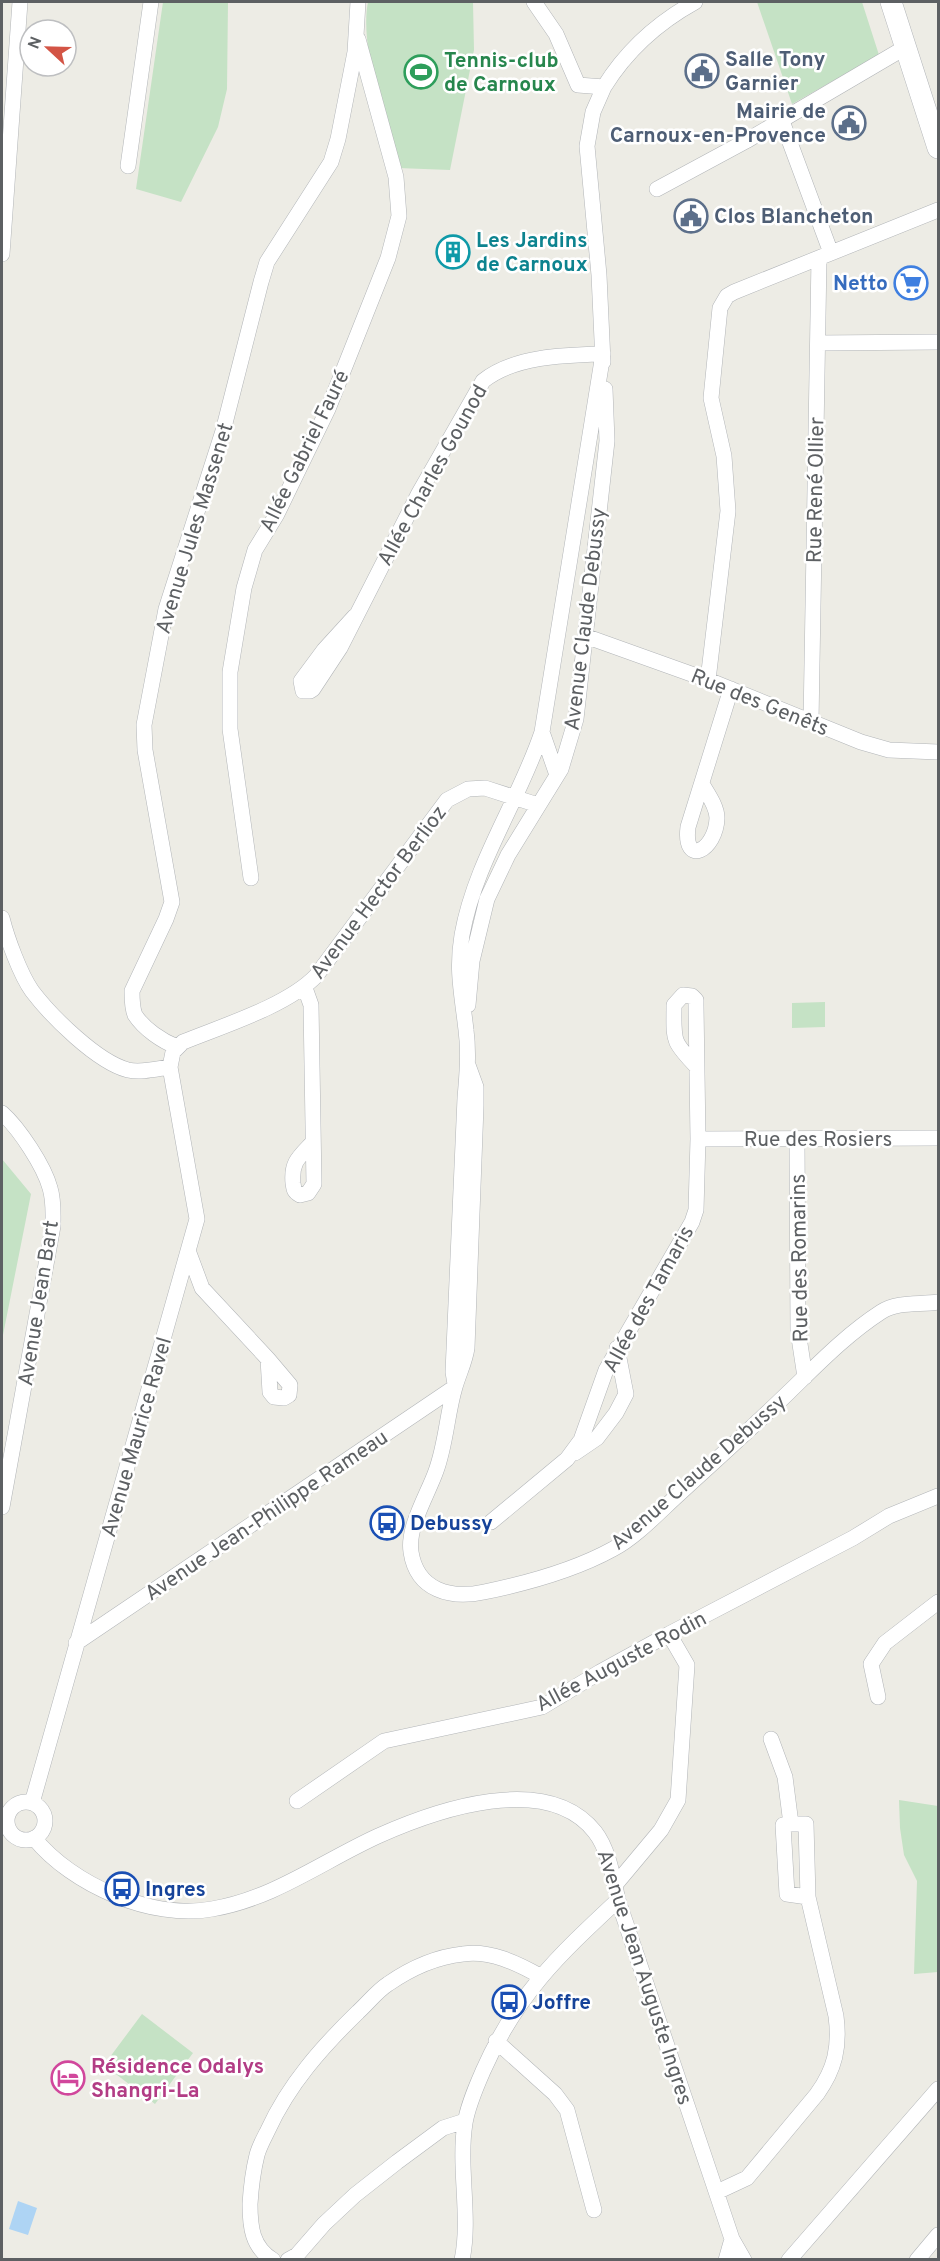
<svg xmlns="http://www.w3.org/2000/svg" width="940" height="2261" viewBox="0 0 940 2261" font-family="Overpass,sans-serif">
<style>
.green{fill:#c5e2c5}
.water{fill:#aed4f4}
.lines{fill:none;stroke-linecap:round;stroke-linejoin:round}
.minor-casing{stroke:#b2b5b8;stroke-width:16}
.secondary-casing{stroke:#b1b4b8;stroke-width:22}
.minor{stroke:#fff;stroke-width:15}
.secondary{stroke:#fff;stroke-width:21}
.labels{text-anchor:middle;stroke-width:5;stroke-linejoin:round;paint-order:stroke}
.service-label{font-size:21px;font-weight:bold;fill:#4e5e75;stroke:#fff;text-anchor:start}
.leisure-label{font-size:21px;font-weight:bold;fill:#27864d;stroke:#fff;text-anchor:start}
.culture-label{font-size:21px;font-weight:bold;fill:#0d838f;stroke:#fff;text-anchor:start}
.shop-label{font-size:21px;font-weight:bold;fill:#366cbe;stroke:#fff;text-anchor:end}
.street-label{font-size:21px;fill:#5d6063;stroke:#fff}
.transit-label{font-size:21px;font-weight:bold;fill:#164399;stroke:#fff;text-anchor:start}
.hotel-label{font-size:21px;font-weight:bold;fill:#b23c85;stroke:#fff;text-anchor:start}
</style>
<rect width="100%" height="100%" fill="#edece5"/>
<!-- green -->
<path class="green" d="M163 2H228L227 89 218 127 181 202 136 189Z
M368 2H473L474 50 450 170 398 168C386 124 359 46 368 2Z
M757 2H862L879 55 792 104Z
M825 1002V1027L792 1028V1003Z
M2 1159 31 1194 2 1340Z
M899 1800 938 1806V1972L914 1974 917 1881 904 1855 900 1828Z
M142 2014 193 2053 155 2104 104 2065Z"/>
<!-- water -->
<path class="water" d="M18 2201 37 2208 28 2235 9 2229Z"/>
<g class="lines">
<!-- minor casing -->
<g class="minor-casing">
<path id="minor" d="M534 2 556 34 578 85 604 87C627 50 657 23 695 2
M782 121 831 253
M128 166 151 2
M657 189 746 141 906 47
M2 254 20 2
M818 343 938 342
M603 362 599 275 587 146 593 112 604 87
M355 616 324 650 301 681 303 691H310L313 689 340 648 419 493 483 381C514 356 565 355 603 354
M585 636 708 680 861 742 889 750 938 752
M708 680 728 511 724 456 711 398 720 308 727 296 734 292 938 210
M811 722 819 258
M542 732 557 775
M702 784C707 793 717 806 717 818 716 850 683 868 688 827L731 689
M251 878 230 729V672L244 588 255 550 277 514 328 409 388 258 399 216 396 177 358 39
M2 918C7 938 20 974 32 991 51 1016 97 1062 128 1070 141 1073 156 1069 170 1067
M305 988 311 1005 314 1184 308 1193 300 1195C294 1192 294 1190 293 1183 291 1162 299 1157 313 1142
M468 1005 472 961 487 899 508 855 561 769 576 719 607 441 605 389
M177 1047C162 1041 144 1029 135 1015 132 1008 132 999 132 991L166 919 172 902 145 750 144 725 166 609 223 431 261 282 267 262 331 162 338 139 355 52 358 2
M468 1065 476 1087V1106L467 1348C465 1362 459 1373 455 1387 447 1414 446 1444 436 1471 428 1494 407 1527 411 1552 417 1591 451 1599 484 1592 528 1583 573 1571 613 1549 636 1537 659 1512 679 1494 716 1460 753 1427 789 1392 818 1364 847 1334 881 1312 898 1301 920 1305 938 1302
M2 1113C19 1128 44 1166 50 1188 54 1201 53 1213 53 1226L2 1507
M698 1139 938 1138
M797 1139 798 1331 805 1377
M189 1253 202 1288 268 1359 270 1392 274 1397 284 1398 289 1395 290 1385 268 1359
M455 1384 453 1372 465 1098C467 1075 469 1052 466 1030 462 994 456 971 462 935 475 862 519 801 542 732L603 354
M575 1453 597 1438 616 1413 626 1394 617 1348
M491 1522 567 1459 581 1440 606 1370 692 1222 696 1210 698 1139 696 1006V1000L692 996 683 995 674 1005C674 1041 671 1040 697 1067
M76 1643 455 1387
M878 1697 871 1664 885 1643 938 1602
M297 1801 384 1741 542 1707 600 1672 669 1634 853 1538 889 1516 938 1496
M7 1821a19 19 0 1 1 38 0a19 19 0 1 1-38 0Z
M32 1803 197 1219 170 1067 173 1052 183 1042C222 1026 287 1006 316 976L447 800 468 789 485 788 538 805
M791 1824 783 1825 787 1894 808 1897
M34 1838C72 1885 152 1920 212 1909 273 1899 323 1861 378 1836 436 1810 547 1771 595 1832 609 1850 613 1878 618 1900L732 2239 744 2260
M615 1885 661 1830 678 1800 687 1665 669 1634
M496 2041 555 2094 567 2110 594 2210
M717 2192 747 2178 817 2094C835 2069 840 2047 836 2016L808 1897 806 1824H791L785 1777 771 1739
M273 2260C252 2247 250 2227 250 2204 251 2188 253 2171 257 2155 259 2147 264 2138 268 2130 289 2084 322 2047 358 2012 368 2003 377 1991 388 1984 411 1968 435 1957 463 1954 490 1950 517 1963 540 1976
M288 2260 297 2255 324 2224 355 2195 397 2162 443 2128 465 2121
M462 2260C471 2217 458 2168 465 2123 468 2105 476 2087 483 2071 517 1994 558 1956 618 1900
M726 2260 732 2239
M789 2260 938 2089
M917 2260 938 2235"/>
</g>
<!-- secondary casing -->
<g class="secondary-casing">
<path id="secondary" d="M891 2 938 148"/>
</g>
<!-- minor -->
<use href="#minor" class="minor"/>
<!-- secondary -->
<use href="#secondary" class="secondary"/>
</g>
<!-- icons -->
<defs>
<g id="civic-ring" transform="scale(1.725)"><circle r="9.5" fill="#fff" stroke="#5c6f8a" stroke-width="1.5"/><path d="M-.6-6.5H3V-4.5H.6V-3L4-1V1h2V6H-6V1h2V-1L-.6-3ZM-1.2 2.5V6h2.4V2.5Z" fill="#5c6f8a"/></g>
<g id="stadium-ring" transform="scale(1.725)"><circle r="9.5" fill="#fff" stroke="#2e9e5b" stroke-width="1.5"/><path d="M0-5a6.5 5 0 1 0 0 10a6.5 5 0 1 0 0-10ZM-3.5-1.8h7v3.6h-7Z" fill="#2e9e5b"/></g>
<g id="building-ring" transform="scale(1.725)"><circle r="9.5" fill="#fff" stroke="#0f9aa8" stroke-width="1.5"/><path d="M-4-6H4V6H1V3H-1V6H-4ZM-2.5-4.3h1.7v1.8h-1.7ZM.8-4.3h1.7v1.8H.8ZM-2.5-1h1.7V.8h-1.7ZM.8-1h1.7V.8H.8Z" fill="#0f9aa8"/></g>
<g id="supermarket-ring" transform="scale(1.725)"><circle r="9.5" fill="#fff" stroke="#3f7fe0" stroke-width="1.5"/><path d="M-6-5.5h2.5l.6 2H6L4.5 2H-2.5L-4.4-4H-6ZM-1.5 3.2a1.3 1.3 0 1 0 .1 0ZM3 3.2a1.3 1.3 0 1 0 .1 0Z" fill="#3f7fe0"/></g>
<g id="bus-ring" transform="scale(1.725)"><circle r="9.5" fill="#fff" stroke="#1a4fb4" stroke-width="1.5"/><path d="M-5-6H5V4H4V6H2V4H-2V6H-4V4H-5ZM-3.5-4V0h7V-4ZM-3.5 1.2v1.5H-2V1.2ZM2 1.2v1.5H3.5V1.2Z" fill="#1a4fb4"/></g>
<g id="hotel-ring" transform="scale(1.725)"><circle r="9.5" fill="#fff" stroke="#d1479c" stroke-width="1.5"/><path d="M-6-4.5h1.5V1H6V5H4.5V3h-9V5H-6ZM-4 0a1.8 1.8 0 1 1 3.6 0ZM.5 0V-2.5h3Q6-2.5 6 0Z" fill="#d1479c"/></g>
</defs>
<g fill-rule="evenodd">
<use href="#civic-ring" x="702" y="71"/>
<use href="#stadium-ring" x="421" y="72"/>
<use href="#civic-ring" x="849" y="123"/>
<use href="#civic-ring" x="691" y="216"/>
<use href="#building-ring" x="453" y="252"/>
<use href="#supermarket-ring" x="911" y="283"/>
<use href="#bus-ring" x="387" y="1523"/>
<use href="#bus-ring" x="122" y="1889"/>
<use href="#bus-ring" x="509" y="2002"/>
<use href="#hotel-ring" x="68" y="2078"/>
</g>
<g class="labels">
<!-- service labels -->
<g class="service-label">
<text x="725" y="66">Salle Tony<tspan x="725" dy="24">Garnier</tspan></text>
<text x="826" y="118" text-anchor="end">Mairie de<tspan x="826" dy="24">Carnoux-en-Provence</tspan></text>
<text x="714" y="223">Clos Blancheton</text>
</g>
<!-- leisure labels -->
<g class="leisure-label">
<text x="444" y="67">Tennis-club<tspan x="444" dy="24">de Carnoux</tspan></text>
</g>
<!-- culture labels -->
<g class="culture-label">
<text x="476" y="247">Les Jardins<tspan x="476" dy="24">de Carnoux</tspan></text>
</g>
<!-- shop labels -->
<g class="shop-label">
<text x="888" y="290">Netto</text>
</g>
<!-- street labels -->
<g class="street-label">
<text transform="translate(304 451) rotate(-64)" y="7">Allée Gabriel Fauré</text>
<text transform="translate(432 475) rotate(-61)" y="7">Allée Charles Gounod</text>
<text transform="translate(815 490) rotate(-89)" y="7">Rue René Ollier</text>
<text transform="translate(194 528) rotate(-73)" y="7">Avenue Jules Massenet</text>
<text transform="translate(585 619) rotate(-83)" y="7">Avenue Claude Debussy</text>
<text transform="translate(760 702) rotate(22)" y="7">Rue des Genêts</text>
<text transform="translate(378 892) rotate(-53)" y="7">Avenue Hector Berlioz</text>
<text x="818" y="1146">Rue des Rosiers</text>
<text transform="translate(799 1258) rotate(-91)" y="7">Rue des Romarins</text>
<text transform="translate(648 1299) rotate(-61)" y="7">Allée des Tamaris</text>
<text transform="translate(38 1303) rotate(-81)" y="7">Avenue Jean Bart</text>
<text transform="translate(136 1437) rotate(-74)" y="7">Avenue Maurice Ravel</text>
<text transform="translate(698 1472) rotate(-41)" y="7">Avenue Claude Debussy</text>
<text transform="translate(266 1515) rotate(-34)" y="7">Avenue Jean-Philippe Rameau</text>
<text transform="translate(621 1661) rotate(-28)" y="7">Allée Auguste Rodin</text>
<text transform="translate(645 1977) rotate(72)" y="7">Avenue Jean Auguste Ingres</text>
</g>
<!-- transit labels -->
<g class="transit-label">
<text x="410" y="1530">Debussy</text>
<text x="145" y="1896">Ingres</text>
<text x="532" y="2009">Joffre</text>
</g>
<!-- hotel labels -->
<g class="hotel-label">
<text x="91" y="2073">Résidence Odalys<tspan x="91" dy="24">Shangri-La</tspan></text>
</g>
</g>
<!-- border -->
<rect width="940" height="2261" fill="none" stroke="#5d6063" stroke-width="6"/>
<!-- north arrow -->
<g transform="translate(48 48) rotate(292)"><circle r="28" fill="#ffffff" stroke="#bebfc1" stroke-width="1.5"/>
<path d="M0-4.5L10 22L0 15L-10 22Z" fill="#d35445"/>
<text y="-9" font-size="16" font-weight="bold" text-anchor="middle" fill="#5d6063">N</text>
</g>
</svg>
